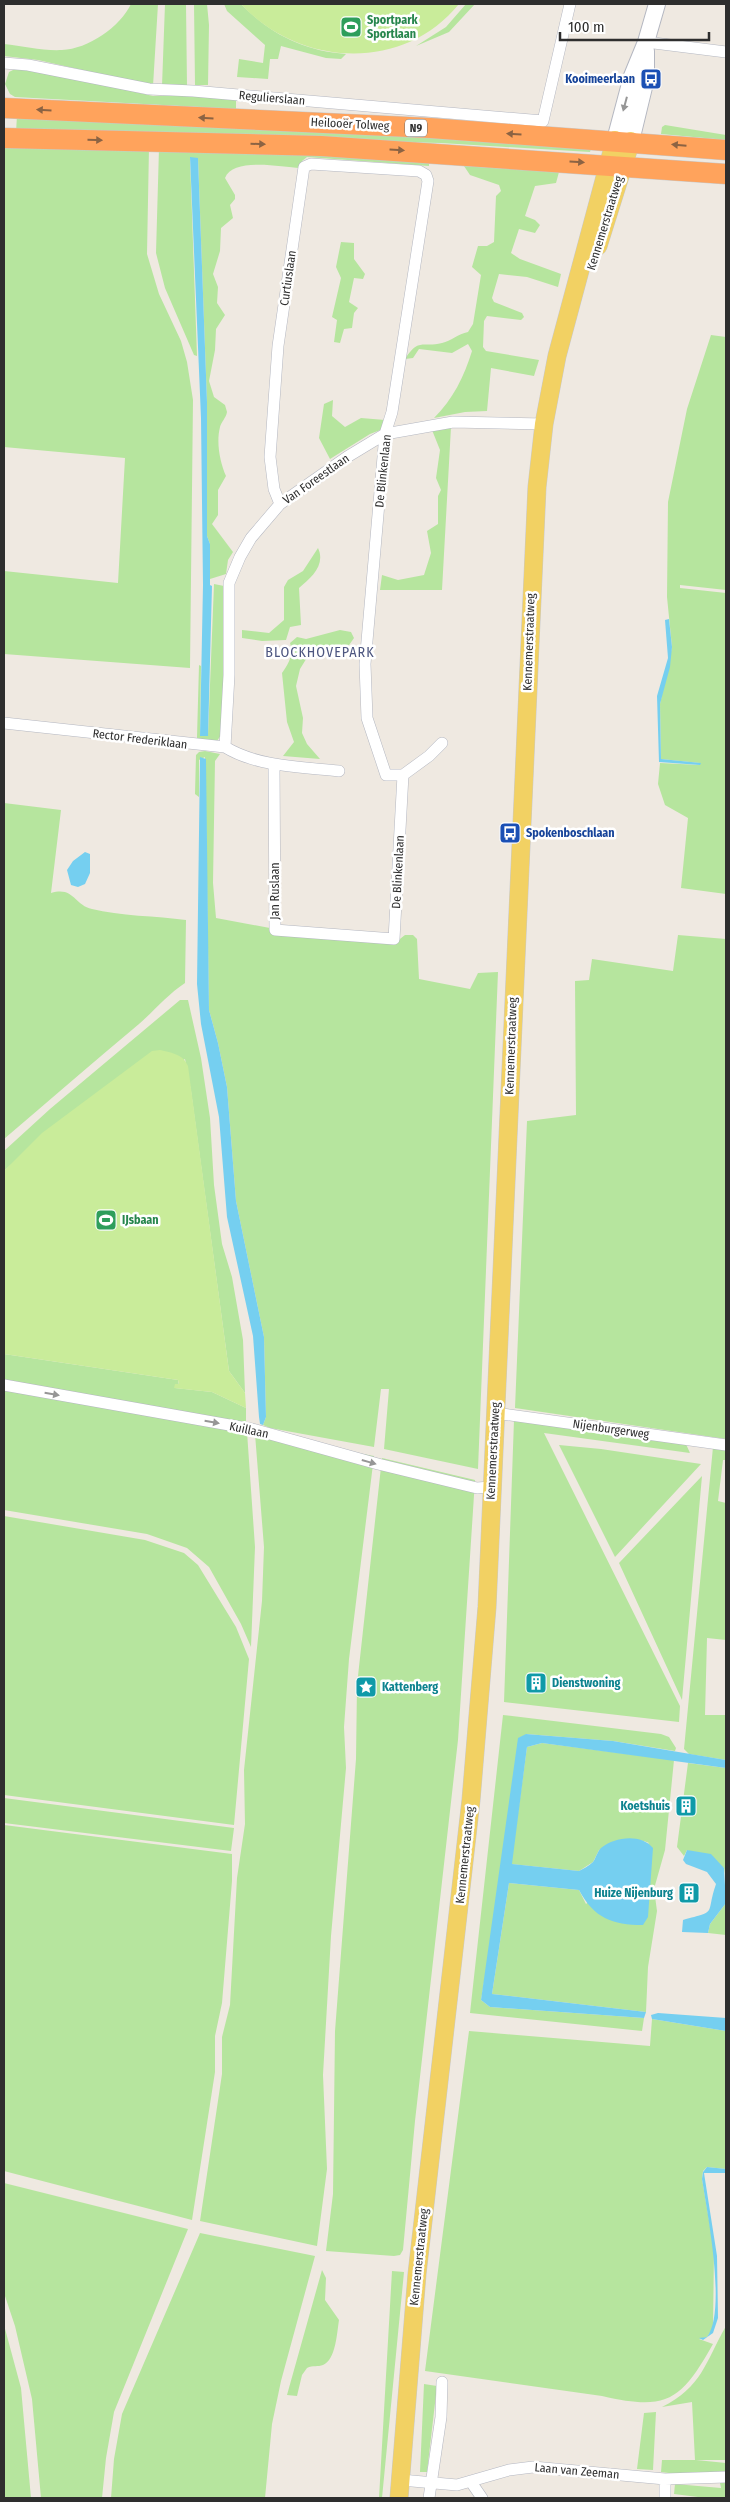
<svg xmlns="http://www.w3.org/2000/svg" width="730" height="2502" viewBox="0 0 730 2502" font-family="'Fira Sans Condensed',sans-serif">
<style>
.green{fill:#b6e59e}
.pitch{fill:#c9ec9a}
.water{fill:#75cff0}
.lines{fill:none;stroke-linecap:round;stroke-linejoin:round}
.street-casing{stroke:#b4b7c1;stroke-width:12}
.secondary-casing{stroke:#b4b7c1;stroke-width:18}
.primary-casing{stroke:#c9c9c9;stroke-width:19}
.highway-casing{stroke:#c9c9c9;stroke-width:21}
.street{stroke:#fff;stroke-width:11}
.secondary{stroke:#fff;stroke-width:16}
.primary{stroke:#f2d163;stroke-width:18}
.highway{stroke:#ffa35c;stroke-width:20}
.oneway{fill:#969696}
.oneway2{fill:#8c6343}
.labels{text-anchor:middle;stroke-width:5;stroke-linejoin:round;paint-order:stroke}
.shield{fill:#fff;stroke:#6d6d6d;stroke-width:1}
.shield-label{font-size:11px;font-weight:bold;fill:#2e2e2e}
.leisure-label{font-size:12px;font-weight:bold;fill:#27864d;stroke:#fff;text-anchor:start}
.transit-label{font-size:12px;font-weight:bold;fill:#164399;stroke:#fff;text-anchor:end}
.street-label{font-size:12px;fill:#2e2e2e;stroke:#fff}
.culture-label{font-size:12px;font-weight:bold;fill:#0d838f;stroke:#fff;text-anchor:start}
.neighbourhood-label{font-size:14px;letter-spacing:1px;fill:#4d5680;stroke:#fff}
</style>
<rect width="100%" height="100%" fill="#efe9e1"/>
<!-- green -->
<path class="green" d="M131 4H158L153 86 38 60 4 56V44C23 46 43 51 62 50 88 49 120 27 131 4Z
M165 4H186L187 86H162Z
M194 4H207L209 25 208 85H195Z
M224 4H241C270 34 304 51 346 54L341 59 326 58 281 46 278 59H270L268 79 237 77 239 59 263 63 265 45 227 11Z
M466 4H475L449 32 416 46 446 27Z
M30 68 153 96 199 95 236 98V109L15 97 10 94 5 84 9 72 15 69Z
M17 115 592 145 590 152 441 143 16 133Z
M665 125 726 135V140L661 134 662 127Z
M4 145 149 147 147 254 159 294 181 341 187 362 193 400 190 668 4 654V571L118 583 125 458 4 447Z
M180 147 429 162V166L307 157 302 161 300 168C281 167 233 157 225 178L235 195V199L230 205 233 218 221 228 220 251 213 274 218 287 217 303 225 315 216 329 215 350 209 381 214 397 225 405 227 412C226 418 221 422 220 427 216 443 220 462 226 476L218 490V515L212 524 233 552 228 560 226 574 210 579V544L207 536V402L198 158H190L197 356 194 355 165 288 156 253 159 148Z
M464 166 559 172 556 183 535 186 525 216 535 220 540 225 535 233 519 229 511 253 520 259 561 274 558 287 527 277 499 274 492 298 494 302 522 313 524 317 521 320 487 316 484 321 483 347 486 351 539 360 534 376 491 368 487 411 465 412 434 418C453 399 464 377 472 351L468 344 452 353 419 349 413 358 405 359C419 337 423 348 442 343 451 341 458 334 468 332L473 324 481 275 472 267 478 246H487L494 242 496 196 501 191 499 185 470 175Z
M341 242 354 243V259L365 274 363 279 354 278 349 302 358 308 354 313 352 328 344 329 340 343 334 342 337 320 332 317 341 278 336 267Z
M711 335 726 337V590L680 585V588L726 593V894L681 888 688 818 665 805 658 784 660 763 700 765V763L661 759 660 704 672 647 667 597 668 502 687 409Z
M333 400 332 416 345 427 361 418 385 420 383 429 370 434 330 459 319 438 324 404Z
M451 427 442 590H380L382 575 398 580 424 575 431 553 427 531 438 524V496L441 490 436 478 440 450 432 430Z
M318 548C326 565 311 578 299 588L301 625 290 627 286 640 262 641 242 638V630L269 633 284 620V587L288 580 303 571Z
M214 584 224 586V661L221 735 217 741 197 740V737L199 665 201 666 200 736 208 735Z
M340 630 351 632 354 638 347 648 327 647 308 656 300 669 296 686 303 718 302 733 307 744 320 759 283 756 294 742 287 722 282 673C289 663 294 654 290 643L297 637 306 639Z
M205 751 220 754 215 761 213 883 216 918 270 928 396 942 405 935H413L417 939 419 979 470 989 478 973 498 972 478 1469 384 1449 389 1389H381L374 1447 270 1428 263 1425 266 1417 264 1337 236 1201 227 1087 218 1043 209 1010 205 757 199 760V797L195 794 196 755 199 752Z
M4 803 61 810 51 893C74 886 74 905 92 909 119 916 157 916 186 920L185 983C167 995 155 1010 139 1024 93 1062 49 1101 4 1139Z
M678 935 726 939V1439L515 1408 527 1121 576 1115 575 981 589 980 592 959 673 971Z
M180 1000H188L201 1058 210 1118 214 1185 222 1244 232 1277 243 1340 245 1393 229 1371 191 1091 185 1059 14 1162 4 1171V1151L50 1109Z
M4 1354 178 1380 179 1385 175 1388 212 1392 246 1408V1424L4 1380Z
M4 1389 247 1432 255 1547 251 1647 241 1624 209 1567 187 1548 147 1534 4 1510Z
M514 1420 685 1442 690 1453 544 1433 680 1706 679 1722 504 1702Z
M255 1434 374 1456 349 1659 344 1727 346 1768 331 1936 323 2075 327 2169 317 2246 200 2221 222 2074V2037L230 2005 237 1878 245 1824 244 1770 262 1601 264 1547Z
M559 1445 601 1449 701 1464 615 1557Z
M713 1447 726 1449V1460H723L718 1501 726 1503V1640L707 1638 705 1715H726V1760L689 1754 684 1749Z
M382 1458 475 1480 458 1740 415 2121 403 2250 400 2255 394 2256 326 2251 333 2194 335 2031 356 1759 357 1685Z
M702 1476 682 1700 619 1563Z
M4 1516 145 1540 184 1553 198 1565 236 1627 249 1659 234 1825 4 1795Z
M503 1715 661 1734 669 1737 676 1748 675 1751 613 1741 526 1734 481 2000 490 2007 644 2018 642 2031 470 2013Z
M542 1743 674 1760 665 1850 654 1889 657 1911 648 1967 646 2012 492 1994 509 1883 579 1890 586 1904 649 1843C631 1835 617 1843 599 1850L593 1862 579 1871 511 1864 527 1747Z
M688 1763 726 1768V1879L724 1868 687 1850 684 1856 677 1847Z
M4 1798 234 1828 231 1851 4 1823Z
M4 1825 232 1854V1881L222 2003 215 2036V2072L192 2220 4 2171Z
M726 1903V1935L708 1933 710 1924Z
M652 2019 726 2031V2169L707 2167 703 2171 702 2179 714 2250 713 2328 707 2337 699 2339 713 2344C681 2401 667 2411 602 2396L425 2371 469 2031 650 2046Z
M4 2183 188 2229 114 2412 106 2458 102 2498H41L32 2399 15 2326 4 2293Z
M200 2233 315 2256 281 2381 272 2424 265 2498H111L114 2459 122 2414Z
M322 2270 326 2278 325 2300 339 2320C337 2332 336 2360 323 2365 318 2367 313 2365 307 2368L302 2375 297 2396 287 2395Z
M392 2271 404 2272 382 2498H379Z
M4 2325 21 2388 31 2498H4Z
M726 2326V2460H696L726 2463V2474L692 2476 661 2472 662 2460H695L692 2402 662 2407C702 2387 705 2363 726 2326Z
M424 2384 437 2386 427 2472H420Z
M656 2412 653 2470 637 2469 644 2413Z
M720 2483H726V2498H706L674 2494 675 2484 721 2488Z"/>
<!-- pitch -->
<path class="pitch" d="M241 4H459C403 73 299 67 241 4Z
M160 1050C172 1053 183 1054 188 1066L229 1371 245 1393 246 1408 212 1392 174 1388 175 1384H179L178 1380 4 1354V1171L42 1133 152 1051Z"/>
<!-- water -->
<path class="water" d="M190 157 198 158 207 402V536L210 544V585L212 586 208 736H200L203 585 201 418Z
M669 619 672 647 670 667 660 704 661 759 701 763 700 765 659 762 657 696 668 658 665 620Z
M200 757 206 759 209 1010 218 1043 227 1087 236 1201 264 1337 266 1417 263 1425 260 1424 259 1417 253 1336 227 1217 219 1117 201 1024 197 984Z
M85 852 90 854V873L85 884 78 887 71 885 67 870 73 861Z
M526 1734 613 1741 726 1760V1768L542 1743 527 1747 512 1864 579 1871C583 1869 589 1866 593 1862 596 1858 597 1852 601 1848 614 1837 641 1833 653 1848L648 1917 643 1925C612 1925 594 1918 579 1890L509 1883 492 1994 646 2012 644 2018 490 2007 481 2000 518 1738Z
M687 1850 711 1854 724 1868 726 1903 710 1924 708 1933 682 1932 683 1920C719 1910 705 1916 716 1884L707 1872 686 1864 683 1860Z
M658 2013 726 2018V2031L652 2019 651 2015Z
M707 2167 726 2169V2173H704L717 2256 718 2318 713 2333 703 2340 699 2338 707 2337C727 2311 707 2212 702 2179L703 2172Z"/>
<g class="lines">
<!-- street casing -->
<g class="street-casing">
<path id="street" d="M646 42 726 52
M4 63 28 65 149 89 193 91 543 121 570 4
M280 504 274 489 270 457 278 346 304 167 311 164 419 171 426 175 428 181 392 412 385 434 365 664 367 718 386 775H403L429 756 442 743
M4 723 225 747C258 767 301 767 339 771
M225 747 229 675V583L240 557 251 538 280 504 347 457 385 434 453 422 544 424
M274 764 275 930 394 939 403 775
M4 1385 252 1429 378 1464 477 1488 491 1487
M495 1413 726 1445
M401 2480 457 2485 509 2470 533 2467 665 2479 726 2477
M471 2482 482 2498
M429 2498 441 2417 442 2382
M665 2498V2479"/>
</g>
<!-- secondary casing -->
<g class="secondary-casing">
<path id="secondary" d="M615 140 632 76 646 42 657 4
M631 141 646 79V51"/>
</g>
<!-- primary casing -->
<g class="primary-casing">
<path id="primary" d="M598 246 631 141
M399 2498 417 2274 471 1800 487 1607 537 487 544 424 557 356 615 140"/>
</g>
<!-- highway casing -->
<g class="highway-casing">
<path id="highway" d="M4 108 430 128 726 150
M4 138 321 146 726 174"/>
</g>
<!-- street -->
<use href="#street" class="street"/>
<!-- secondary -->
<use href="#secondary" class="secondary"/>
<!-- primary -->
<use href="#primary" class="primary"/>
<!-- highway -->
<use href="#highway" class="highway"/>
</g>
<!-- one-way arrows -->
<defs><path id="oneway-solid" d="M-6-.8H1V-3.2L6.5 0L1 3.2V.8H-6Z" transform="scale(1.25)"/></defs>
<g class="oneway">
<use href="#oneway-solid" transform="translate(625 104) rotate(105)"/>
<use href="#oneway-solid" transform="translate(52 1394) rotate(10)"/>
<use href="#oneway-solid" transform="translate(212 1422) rotate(10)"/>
<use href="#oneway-solid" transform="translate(369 1462) rotate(16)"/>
</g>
<g class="oneway2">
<use href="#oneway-solid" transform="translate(44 110) rotate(-177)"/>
<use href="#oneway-solid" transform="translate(206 118) rotate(-177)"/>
<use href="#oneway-solid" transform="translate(514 134) rotate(-176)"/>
<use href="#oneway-solid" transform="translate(95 140) rotate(1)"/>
<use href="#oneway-solid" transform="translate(258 144) rotate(2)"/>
<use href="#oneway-solid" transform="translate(679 145) rotate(-175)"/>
<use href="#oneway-solid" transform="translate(397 150) rotate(4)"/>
<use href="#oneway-solid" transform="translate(577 162) rotate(4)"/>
</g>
<!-- icons -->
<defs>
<g id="stadium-square" transform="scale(1.125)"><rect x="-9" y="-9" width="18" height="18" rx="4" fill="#2e9e5b" stroke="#fff"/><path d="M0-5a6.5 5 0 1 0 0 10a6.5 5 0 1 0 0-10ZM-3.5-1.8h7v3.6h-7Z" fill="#fff"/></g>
<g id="bus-square" transform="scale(1.125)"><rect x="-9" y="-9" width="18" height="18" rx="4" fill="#1a4fb4" stroke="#fff"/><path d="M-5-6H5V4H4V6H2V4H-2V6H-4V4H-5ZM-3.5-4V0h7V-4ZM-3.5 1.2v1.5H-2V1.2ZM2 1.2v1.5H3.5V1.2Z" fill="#fff"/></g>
<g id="building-square" transform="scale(1.125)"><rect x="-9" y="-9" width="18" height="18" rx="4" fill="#0f9aa8" stroke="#fff"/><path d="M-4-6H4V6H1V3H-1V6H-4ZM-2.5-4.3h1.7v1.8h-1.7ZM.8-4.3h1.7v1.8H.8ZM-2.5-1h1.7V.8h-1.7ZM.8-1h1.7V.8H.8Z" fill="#fff"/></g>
<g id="sight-square" transform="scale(1.125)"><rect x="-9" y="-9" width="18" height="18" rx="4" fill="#0f9aa8" stroke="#fff"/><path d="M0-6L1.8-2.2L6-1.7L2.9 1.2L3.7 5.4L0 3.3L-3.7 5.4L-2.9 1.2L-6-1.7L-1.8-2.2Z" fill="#fff"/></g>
</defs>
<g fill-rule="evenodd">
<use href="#stadium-square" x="351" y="27"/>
<use href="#bus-square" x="651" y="79"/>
<use href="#bus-square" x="510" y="833"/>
<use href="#stadium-square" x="106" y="1220"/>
<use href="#building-square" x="536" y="1683"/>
<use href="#sight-square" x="366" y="1687"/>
<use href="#building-square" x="686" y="1806"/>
<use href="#building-square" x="689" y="1893"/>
</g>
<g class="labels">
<!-- shield labels -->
<rect class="shield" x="405" y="119.5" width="22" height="17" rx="4"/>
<g class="shield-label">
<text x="416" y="132">N9</text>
</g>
<!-- leisure labels -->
<g class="leisure-label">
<text x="367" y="24">Sportpark<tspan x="367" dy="14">Sportlaan</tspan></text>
<text x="122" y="1224">IJsbaan</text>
</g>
<!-- transit labels -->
<g class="transit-label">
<text x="635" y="83">Kooimeerlaan</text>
<text x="526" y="837" text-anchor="start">Spokenboschlaan</text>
</g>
<!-- street labels -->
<g class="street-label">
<text transform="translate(272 98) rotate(5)" y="4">Regulierslaan</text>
<text transform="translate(350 124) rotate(3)" y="4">Heilooër Tolweg</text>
<text transform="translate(605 223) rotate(-73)" y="4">Kennemerstraatweg</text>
<text transform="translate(288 278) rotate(-82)" y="4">Curtiuslaan</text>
<text transform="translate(383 471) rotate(-84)" y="4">De Blinkenlaan</text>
<text transform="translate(316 479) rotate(-35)" y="4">Van Foreestlaan</text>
<text transform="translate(529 642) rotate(-88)" y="4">Kennemerstraatweg</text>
<text transform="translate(140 739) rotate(7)" y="4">Rector Frederiklaan</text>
<text transform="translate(398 872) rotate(-87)" y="4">De Blinkenlaan</text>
<text transform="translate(275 891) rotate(-90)" y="4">Jan Ruslaan</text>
<text transform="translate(511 1046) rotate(-88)" y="4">Kennemerstraatweg</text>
<text transform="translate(611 1429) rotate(8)" y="4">Nijenburgerweg</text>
<text transform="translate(249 1430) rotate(12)" y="4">Kuillaan</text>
<text transform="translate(493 1451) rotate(-87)" y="4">Kennemerstraatweg</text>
<text transform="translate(465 1855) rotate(-84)" y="4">Kennemerstraatweg</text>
<text transform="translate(419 2257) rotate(-84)" y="4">Kennemerstraatweg</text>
<text transform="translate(577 2471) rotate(5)" y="4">Laan van Zeeman</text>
</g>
<!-- culture labels -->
<g class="culture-label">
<text x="552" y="1687">Dienstwoning</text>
<text x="382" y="1691">Kattenberg</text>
<text x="670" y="1810" text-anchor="end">Koetshuis</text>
<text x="673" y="1897" text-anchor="end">Huize Nijenburg</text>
</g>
<!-- neighbourhood labels -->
<g class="neighbourhood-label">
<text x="320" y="657">BLOCKHOVEPARK</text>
</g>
</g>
<!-- border -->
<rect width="730" height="2502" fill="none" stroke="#2e2e2e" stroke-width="10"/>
<!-- scale -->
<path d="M560 32v8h149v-8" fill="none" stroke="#2e2e2e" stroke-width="2.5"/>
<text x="568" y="32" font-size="15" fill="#2e2e2e" stroke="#ffffff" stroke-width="4" paint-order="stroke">100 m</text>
</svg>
